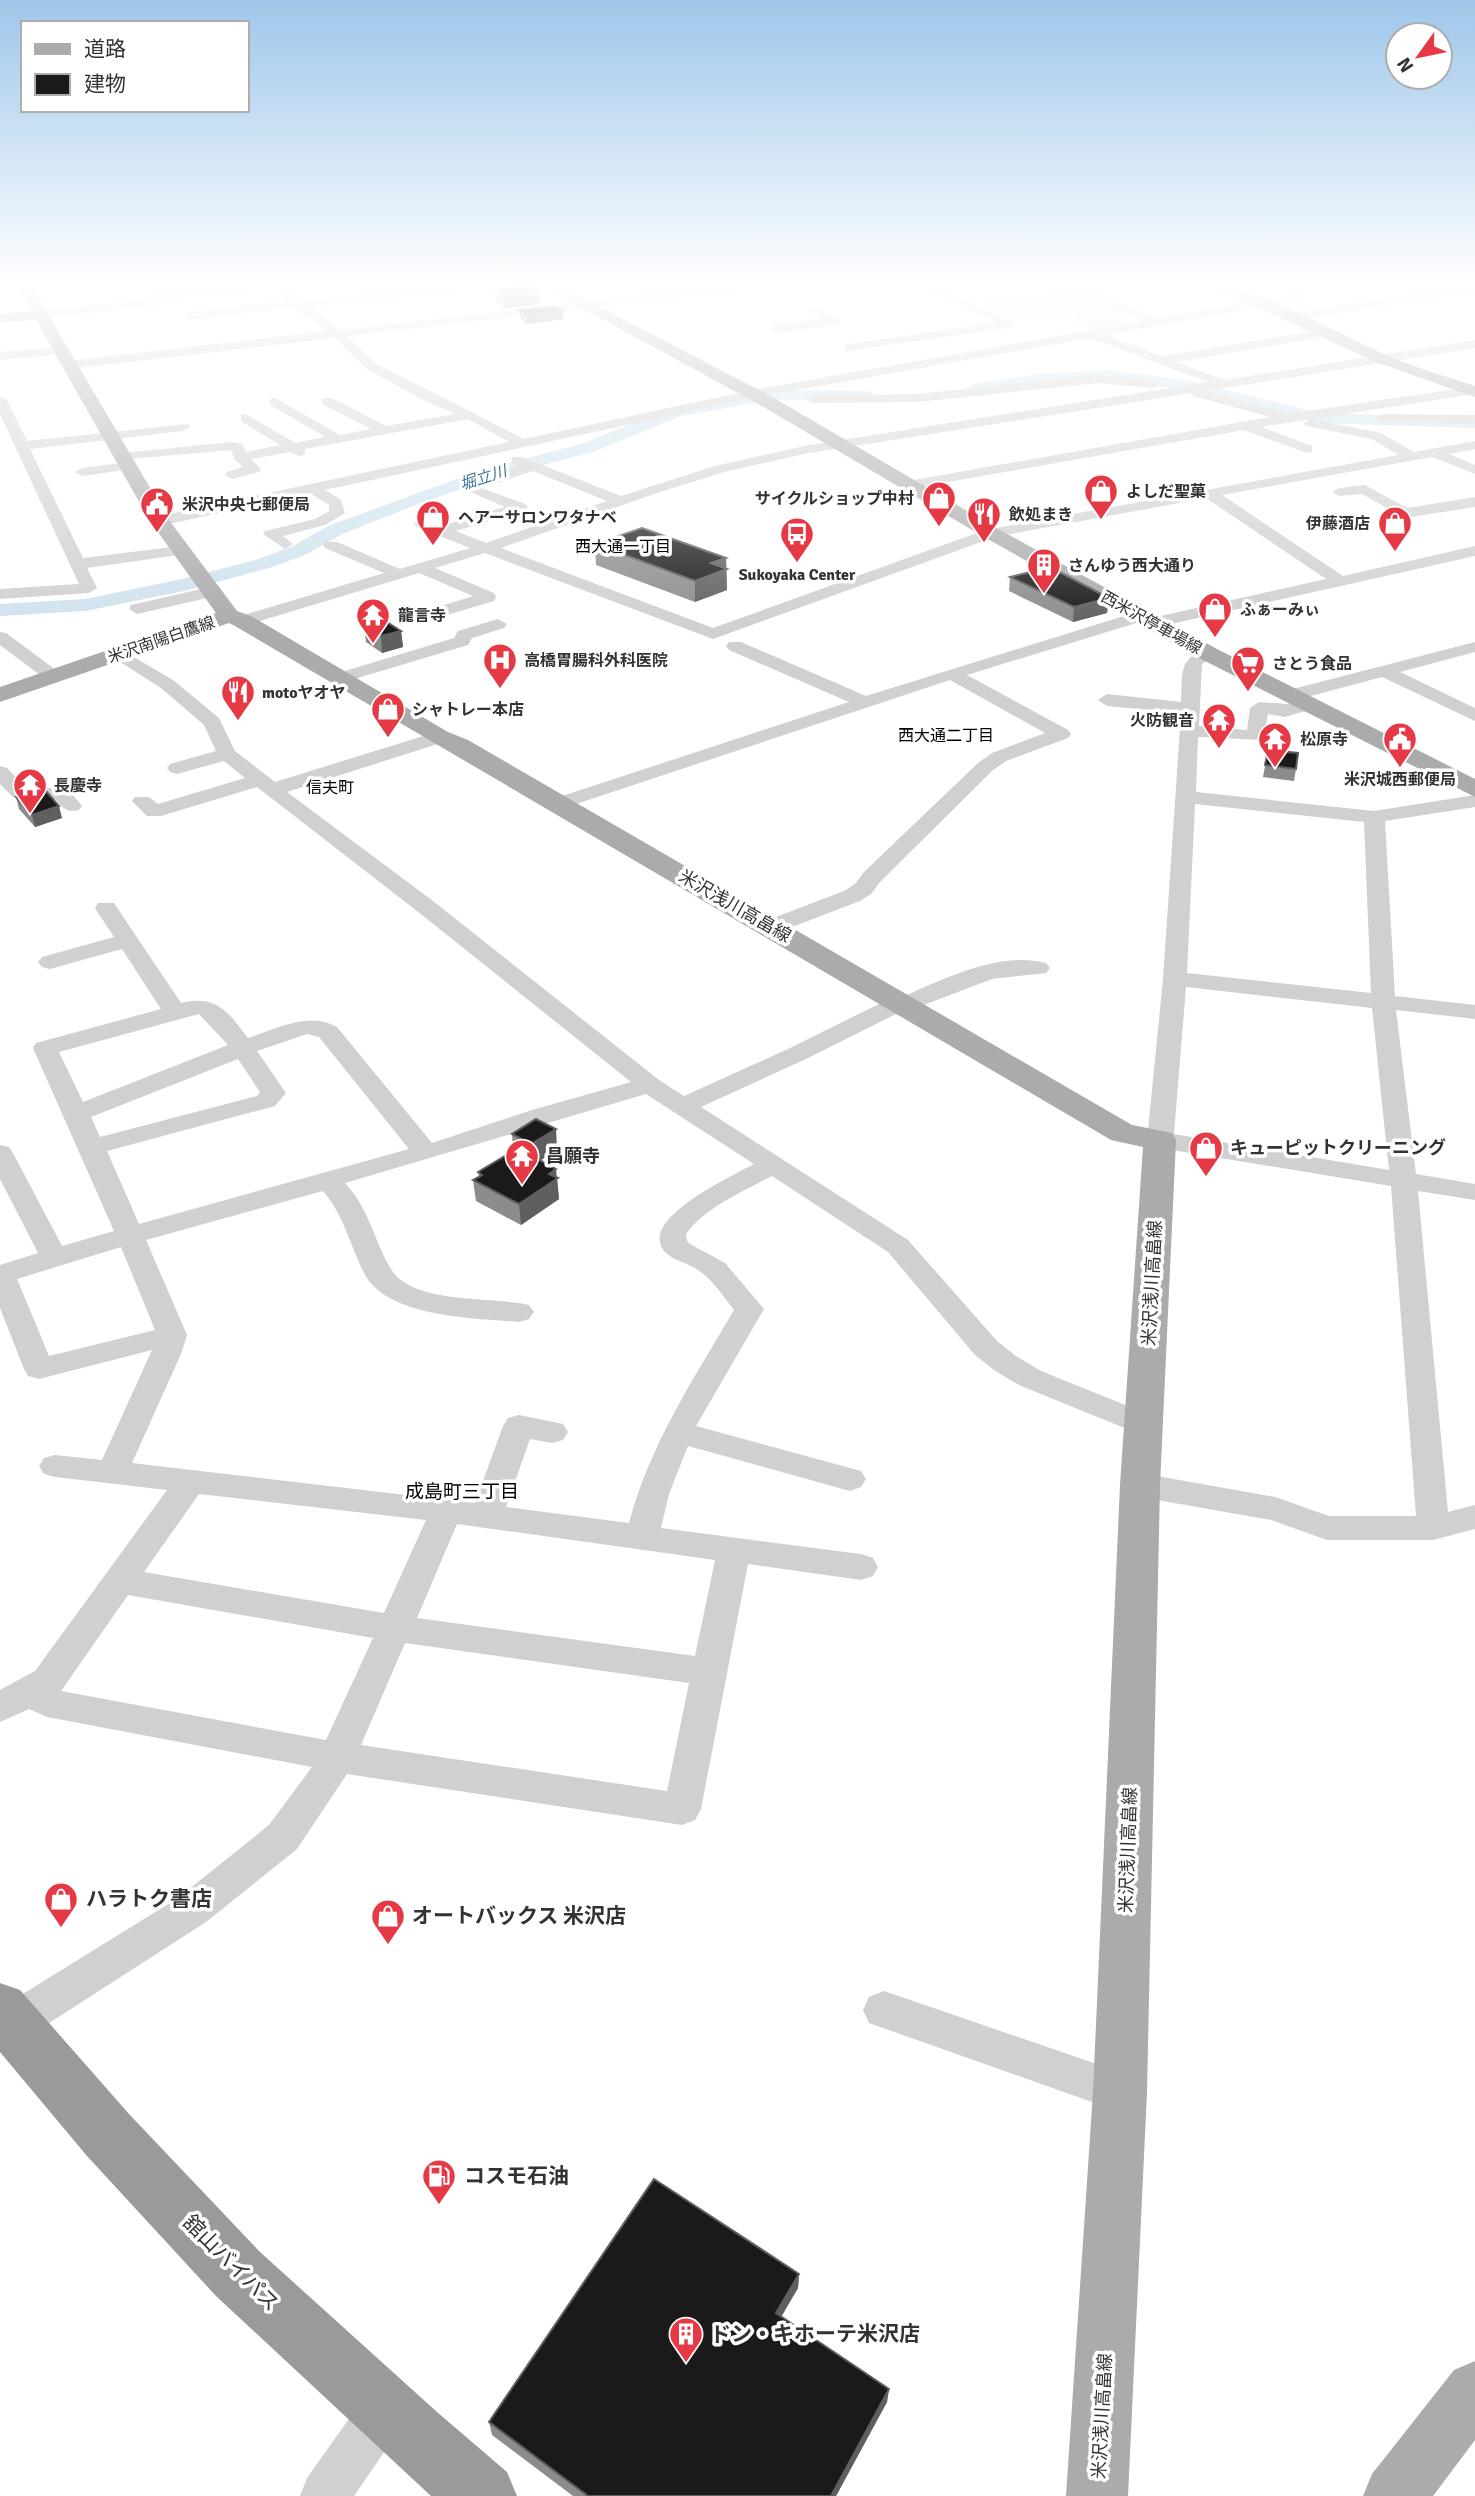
<svg xmlns="http://www.w3.org/2000/svg" width="1475" height="2496" viewBox="0 0 1475 2496" font-family="Signika,'Noto Sans JP',sans-serif">
<style>
.green{fill:#e6ecdf}
.lines{fill:none;stroke-linecap:round;stroke-linejoin:round}
.river{fill:#cfe2ee;fill-rule:evenodd}
.minor{fill:#d0d0d0;fill-rule:evenodd}
.major{fill:#ababab;fill-rule:evenodd}
.highway{fill:#9a9a9a;fill-rule:evenodd}
.wall{fill:#8c8c8c}
.shaded-wall{fill:#5f5f5f}
.building{fill:#1a1a1a;stroke:#5f5f5f;stroke-width:2}
.labels{text-anchor:middle;stroke-width:7;stroke-linejoin:round;paint-order:stroke}
.far-water-label{font-size:16px;font-style:italic;fill:#3f7597;stroke:#fff}
.far-poi-label{font-size:16px;font-weight:bold;fill:#333;stroke:#fff;text-anchor:start}
.far-neighbourhood-label{font-size:16px;fill:#000;stroke:#fff}
.far-street-label{font-size:16px;fill:#333;stroke:#fff}
.street-label{font-size:18px;fill:#333;stroke:#fff}
.poi-label{font-size:18px;font-weight:bold;fill:#333;stroke:#fff;text-anchor:start}
.neighbourhood-label{font-size:19px;fill:#000;stroke:#fff}
.near-poi-label{font-size:21px;font-weight:bold;fill:#333;stroke:#fff;text-anchor:start}
.near-street-label{font-size:21px;fill:#333;stroke:#fff}
</style>
<rect width="100%" height="100%" fill="#fff"/>
<!-- green -->
<path class="green" d="M1070 290 1134 316 1119 321 1126 324 1095 330 1069 321 1078 318 1071 315 1017 319 981 304 985 301Z"/>
<g class="lines">
<!-- river -->
<path class="river" d="M1109 370 1184 380 1320 413 1475 418V428L1320 423 1184 390 1109 380 1038 384 973 394 965 389 973 384 1038 374Z
M773 390 869 391 877 396 869 401 773 400 682 416 593 452 493 478 423 502 342 534 305 555 269 568 184 591 85 611 0 616V604L85 599 182 579 255 560 291 547 328 526 481 470 581 444 672 408Z"/>
<!-- minor -->
<path class="minor" d="M261 282H279L304 301 470 282H506L500 285 311 307 341 330 752 282H788L782 285 347 336 375 363 524 439 752 390 1144 321 1052 282H1068L1159 318 1291 295 1303 282H1315L1299 300 1105 335 1162 356 1326 329 1332 333 1326 337 1176 362 1224 380 1475 340V348L1205 391 1288 414 1475 386V394L1261 427 1312 446V452L1307 453 1244 430 908 489 901 485 908 481 1270 417 1193 396 1192 393 804 454 724 472 660 492 501 548 713 628 985 530 1398 455 1372 439 1306 426 1304 423 1311 419 1381 433 1414 452 1475 441V449L1449 454 1475 465V474L1432 457 1222 495 1343 576 1475 546V556L1153 628 1147 627 1144 623 1147 619 1326 579 1206 498 995 537 713 639 485 553 435 568 494 593 496 597 494 601 447 615 441 614 439 610 441 606 473 596 419 573 243 626 234 621 237 617 384 573 325 548 323 545 325 542H337L400 569 470 548 417 527 414 524 422 519 441 526 505 507 461 488 463 485 519 466 512 463V457H522L621 496 715 466 804 446 1208 382 1090 338 752 398 325 490 341 500 345 513 325 525 283 536 293 544 285 549 263 534 265 531 315 519 329 511V505L310 493 160 526 155 524 152 521 155 518 160 516 509 442 468 419 305 449V455L300 456 290 452 251 459 261 469 259 472 232 479 225 475 227 472 243 467 235 460 231 450 118 460V454L123 453 231 442 242 444 246 452 280 445 241 421V415L246 414 295 443 325 437 270 405V399L275 398 340 435 371 429 322 404V398H332L386 426 455 414 423 400 367 369 335 338 68 369 62 365 68 361 327 331 294 307 190 320 184 316 190 312 288 300 272 288 161 300V304L157 305 39 319 33 315 39 311 145 300V296L149 295ZM533 471 607 501 486 543 456 531 525 510 528 507 525 504 482 488Z
M911 282H926L1017 324 1011 328 845 351V345L849 344 997 322Z
M1475 285V291L1290 321 1284 317 1290 313Z
M811 305 842 321 836 325 776 333 770 329 776 325 823 319 805 309Z
M60 347 64 348V354L0 360V352Z
M1098 375 1155 380 1162 384 1155 388 1098 383 917 402 812 403 805 399 812 395 917 394Z
M0 396 7 400 27 441 188 424 190 427 183 431 30 449 83 558 180 546 188 551 186 554 87 568 97 588 89 593 0 599V589L79 584 0 414Z
M1383 414 1475 415V423L1378 421 1376 418Z
M128 462 133 463 135 466 133 469 82 476 75 472 82 468Z
M1365 485 1407 508 1475 497V507L1405 518 1362 494 1339 496 1332 492 1339 488Z
M210 587 216 588 218 592 216 596 137 614 129 609 131 605Z
M1140 611 1146 612 1149 616 1146 620 967 675 1068 730 1071 734 1068 738 1006 761 992 771 880 882 871 894 860 901 779 932H763L760 927 763 922 844 891 855 884 864 872 978 763 992 753 1045 733 950 680 567 807H553L550 803 553 799 849 702 729 650 726 646 729 642H741L866 696Z
M498 619 507 624 504 628 472 638 468 645 341 683 332 678 335 674 454 638 458 631Z
M0 632 6 633 60 673 63 677 60 681H48L0 645Z
M1475 642V652L1400 672 1475 708V721L1382 677 1292 701 1283 695 1285 691Z
M120 649 173 680 219 718 235 751 275 782 433 733H447L450 737 447 741 287 792 433 901 659 1080 684 1096 788 1049 893 997 904 996C947 978 999 951 1046 963L1050 968 1046 973 992 979 913 1009 902 1011 806 1059 701 1107 908 1240 997 1341 1016 1356 1041 1371 1155 1417 1160 1425 1155 1433 1144 1436 1019 1385 994 1370 975 1355 888 1252 772 1176C744 1191 705 1207 686 1234L687 1241 690 1244 725 1263 764 1309 696 1426 861 1471 866 1479 861 1487 850 1491 688 1446 669 1494 661 1528 861 1554 873 1558 878 1567 873 1576 861 1580 748 1564 701 1809 695 1820 682 1825 347 1774 297 1849 206 1922 15 2045 0 2050V2008L178 1898 269 1825 312 1767 47 1717 29 1709 0 1722V1690L35 1671 167 1490 55 1477 44 1474 39 1466 44 1458 55 1455 102 1460 152 1350 39 1379 28 1376 24 1369 0 1308V1265L38 1253 0 1179V1145L9 1147 13 1153 62 1246 114 1231 33 1048 36 1043 161 1009 122 949 50 969 42 967 38 962 42 957 114 937 95 908 98 903H114L181 1003C217 994 228 1012 248 1038 277 1029 308 1011 337 1027L432 1143 532 1110 631 1082 417 911 257 787 161 816H147L132 801 135 797H149L158 804 245 778 224 761 177 774 170 772 167 768 170 764 216 751 204 725 161 688 114 658 111 654ZM199 1014 228 1045 83 1102 59 1052ZM307 1034 319 1037 409 1149 139 1224 107 1151 275 1106 286 1093 257 1051ZM238 1059 260 1092 257 1096 100 1137 91 1117ZM646 1094 754 1164C732 1176 636 1220 665 1252 674 1261 688 1263 698 1270 713 1280 723 1296 734 1310 693 1380 650 1444 629 1523L506 1507 530 1439 552 1443 563 1440 568 1432 563 1424 519 1415 508 1418 503 1426 475 1503 132 1463 181 1354 187 1335 146 1240 323 1191C344 1215 350 1245 364 1273 387 1318 475 1318 519 1322L529 1319 534 1312 529 1305C493 1296 412 1305 391 1269 374 1241 369 1208 345 1183ZM121 1247 155 1330 49 1356 17 1279ZM199 1494 426 1520 384 1613 144 1572ZM457 1524 715 1560 695 1656 417 1618ZM128 1595 373 1638 326 1740 61 1691ZM405 1643 689 1683 667 1791 361 1745Z
M1209 649 1218 654 1202 664 1199 726 1247 730 1250 708 1259 702 1287 704 1309 698 1318 704 1316 708 1285 717 1268 714 1263 740 1198 737 1196 792 1374 811 1475 795V807L1385 821 1395 996 1475 1005V1019L1396 1010 1416 1174 1475 1184V1200L1418 1191 1448 1512 1475 1505V1529L1433 1540H1327L1271 1520 1140 1497 1129 1493 1124 1485 1129 1477 1140 1473 1275 1497 1329 1516H1416L1391 1186 1160 1148 1151 1146 1147 1140 1163 979 1181 713 1107 706 1098 700 1107 694 1181 702C1183 674 1177 657 1209 649ZM1195 804 1364 822 1371 993 1187 973ZM1186 987 1372 1008 1389 1170 1174 1134Z
M0 766 7 768 25 787 68 789 82 806 79 810C67 813 63 808 55 799L13 797 0 784Z
M884 1991 1120 2072 1135 2078 1141 2092 1135 2106 1120 2112 869 2023 863 2010 869 1997Z
M385 2385 402 2392 409 2409 402 2426 354 2496H300L307 2478 368 2392Z"/>
<!-- major -->
<path class="major" d="M15 282H29L169 520 237 611 251 616 448 732 468 740 1132 1125 1172 1133 1176 1140 1160 1485 1147 2092 1128 2496H1066L1093 2092 1120 1485 1143 1147 1111 1140 235 626 229 623 0 702V687L216 613 150 521 36 320 0 322V314L31 311Z
M534 282H552L774 398 998 529 1217 649 1475 779V797L1201 659 984 537 762 406Z
M1195 282C1251 282 1332 331 1384 354 1413 367 1445 376 1475 386V397L1376 362 1257 307Z
M1475 2361V2440L1433 2496H1363L1372 2474 1454 2370Z"/>
<!-- highway -->
<path class="highway" d="M0 1983 20 1990 129 2114 260 2252 437 2412 507 2472 517 2496H431L216 2296 87 2156 0 2052Z"/>
</g>
<!-- wall -->
<path class="wall" d="M495 290 541 304 505 308 496 302Z
M519 310 564 319 527 324 520 318Z
M595 544 726 558 727 590 695 602 596 565Z
M1010 577 1109 598 1107 613 1073 622 1009 591Z
M364 626 401 631 403 647 382 653 366 642Z
M1268 750 1296 769 1294 781 1263 777Z
M16 797 62 818 35 827 19 809Z
M512 1134 557 1150 541 1160 557 1178 559 1199 521 1225 476 1201 473 1180 479 1177 478 1172 513 1151Z
M799 2274 798 2288 781 2316 889 2389 887 2402 836 2496H573L492 2435 489 2422Z"/>
<!-- shaded-wall -->
<path class="shaded-wall" d="M540 292 541 304 505 308 504 296Z
M563 311 564 319 527 324V315Z
M726 558 727 590 695 602V581L711 563Z
M1109 598 1107 613 1073 622 1074 607Z
M401 631 403 647 382 653 381 636Z
M59 806 62 818 35 827 32 815Z
M556 1129 557 1150 533 1165 531 1144Z
M556 1169 559 1199 521 1225 519 1204 549 1174Z
M799 2274 798 2288 776 2326V2313Z
M889 2389 887 2402 836 2496H831Z"/>
<!-- building -->
<path class="building" d="M530 285 540 292 504 296 495 290Z
M556 306 563 311 527 315 519 310Z
M642 528 726 558 711 563 727 569 695 581 595 544Z
M1050 567 1109 598 1074 607 1010 577Z
M384 620 401 631 381 636 364 626Z
M1268 750 1298 753 1296 769 1265 765Z
M45 790 59 806 32 815 16 797Z
M536 1119 556 1129 531 1144 512 1134Z
M518 1148 556 1169 549 1174 558 1178 519 1204 473 1180 482 1175 478 1172Z
M654 2179 799 2274 776 2313 889 2389 831 2496H588L489 2422Z"/>
<!-- sky -->
<linearGradient id="sky" x2="0" y2="1"><stop stop-color="#9ec6ea"/><stop offset="0.45" stop-color="#fff"/><stop offset="1" stop-color="#fff" stop-opacity="0"/></linearGradient>
<rect width="1475" height="631" fill="url(#sky)"/>
<!-- icons -->
<defs>
<g id="shop-pin" transform="scale(1.75)"><path d="M0 17L-7.5 6A9.5 9.5 0 1 1 7.5 6Z" fill="#e63946" stroke="#fff"/><path d="M-5-2.5h2.3a2.7 3.5 0 0 1 5.4 0H5L5.5 6h-11ZM-1.5-2.5h3a1.5 2.3 0 0 0-3 0Z" fill="#fff"/></g>
<g id="civic-pin" transform="scale(1.75)"><path d="M0 17L-7.5 6A9.5 9.5 0 1 1 7.5 6Z" fill="#e63946" stroke="#fff"/><path d="M-.6-6.5H3V-4.5H.6V-3L4-1V1h2V6H-6V1h2V-1L-.6-3ZM-1.2 2.5V6h2.4V2.5Z" fill="#fff"/></g>
<g id="restaurant-pin" transform="scale(1.75)"><path d="M0 17L-7.5 6A9.5 9.5 0 1 1 7.5 6Z" fill="#e63946" stroke="#fff"/><path d="M-5-6h1v4h1v-4h1v4h1v-4h1v5L-1.5 .5V6h-2V.5L-5-1ZM5-6V6H3V1.5H1.5Q1.5-4 5-6Z" fill="#fff"/></g>
<g id="bus-pin" transform="scale(1.75)"><path d="M0 17L-7.5 6A9.5 9.5 0 1 1 7.5 6Z" fill="#e63946" stroke="#fff"/><path d="M-5-6H5V4H4V6H2V4H-2V6H-4V4H-5ZM-3.5-4V0h7V-4ZM-3.5 1.2v1.5H-2V1.2ZM2 1.2v1.5H3.5V1.2Z" fill="#fff"/></g>
<g id="building-pin" transform="scale(1.75)"><path d="M0 17L-7.5 6A9.5 9.5 0 1 1 7.5 6Z" fill="#e63946" stroke="#fff"/><path d="M-4-6H4V6H1V3H-1V6H-4ZM-2.5-4.3h1.7v1.8h-1.7ZM.8-4.3h1.7v1.8H.8ZM-2.5-1h1.7V.8h-1.7ZM.8-1h1.7V.8H.8Z" fill="#fff"/></g>
<g id="temple-pin" transform="scale(1.75)"><path d="M0 17L-7.5 6A9.5 9.5 0 1 1 7.5 6Z" fill="#e63946" stroke="#fff"/><path d="M0-6L5-2H3V0L6.5 2.5H4V6H1.5V3h-3V6H-4V2.5H-6.5L-3 0V-2H-5Z" fill="#fff"/></g>
<g id="hospital-pin" transform="scale(1.75)"><path d="M0 17L-7.5 6A9.5 9.5 0 1 1 7.5 6Z" fill="#e63946" stroke="#fff"/><path d="M-5-5h3v3.5h4V-5h3V5h-3V1.5h-4V5h-3Z" fill="#fff"/></g>
<g id="supermarket-pin" transform="scale(1.75)"><path d="M0 17L-7.5 6A9.5 9.5 0 1 1 7.5 6Z" fill="#e63946" stroke="#fff"/><path d="M-6-5.5h2.5l.6 2H6L4.5 2H-2.5L-4.4-4H-6ZM-1.5 3.2a1.3 1.3 0 1 0 .1 0ZM3 3.2a1.3 1.3 0 1 0 .1 0Z" fill="#fff"/></g>
<g id="fuel-pin" transform="scale(1.75)"><path d="M0 17L-7.5 6A9.5 9.5 0 1 1 7.5 6Z" fill="#e63946" stroke="#fff"/><path d="M-5.5-6h7V0h2V4h1.3V-2.5L3-4.5l.8-.8L6-3V5H2.5V1h-1V6h-7ZM-4.2-4.7v3.2H.2V-4.7Z" fill="#fff"/></g>
</defs>
<g fill-rule="evenodd">
<use href="#shop-pin" x="1101" y="491"/>
<use href="#shop-pin" x="939" y="498"/>
<use href="#civic-pin" x="157" y="504"/>
<use href="#restaurant-pin" x="984" y="514"/>
<use href="#shop-pin" x="433" y="517"/>
<use href="#shop-pin" x="1395" y="523"/>
<use href="#bus-pin" x="797" y="534"/>
<use href="#building-pin" x="1044" y="565"/>
<use href="#shop-pin" x="1215" y="609"/>
<use href="#temple-pin" x="373" y="615"/>
<use href="#hospital-pin" x="500" y="660"/>
<use href="#supermarket-pin" x="1248" y="663"/>
<use href="#restaurant-pin" x="238" y="692"/>
<use href="#shop-pin" x="388" y="709"/>
<use href="#temple-pin" x="1219" y="720"/>
<use href="#temple-pin" x="1275" y="739"/>
<use href="#civic-pin" x="1400" y="739"/>
<use href="#temple-pin" x="30" y="785"/>
<use href="#shop-pin" x="1206" y="1148"/>
<use href="#temple-pin" x="522" y="1156"/>
<use href="#shop-pin" x="61" y="1899"/>
<use href="#shop-pin" x="388" y="1916"/>
<use href="#fuel-pin" x="439" y="2176"/>
<use href="#building-pin" x="686" y="2334"/>
</g>
<g class="labels">
<!-- far-water labels -->
<g class="far-water-label">
<text transform="translate(483 477) rotate(-18)" y="6">堀立川</text>
</g>
<!-- far-poi labels -->
<g class="far-poi-label">
<text x="1126" y="497">よしだ聖菓</text>
<text x="914" y="504" text-anchor="end">サイクルショップ中村</text>
<text x="182" y="510">米沢中央七郵便局</text>
<text x="1009" y="520">飲処まき</text>
<text x="458" y="523">ヘアーサロンワタナベ</text>
<text x="1370" y="529" text-anchor="end">伊藤酒店</text>
<text x="1068" y="571">さんゆう西大通り</text>
<text x="797" y="580" text-anchor="middle">Sukoyaka Center</text>
<text x="1240" y="615">ふぁーみぃ</text>
<text x="398" y="621">龍言寺</text>
<text x="524" y="666">高橋胃腸科外科医院</text>
<text x="1272" y="669">さとう食品</text>
<text x="262" y="698">motoヤオヤ</text>
<text x="412" y="715">シャトレー本店</text>
<text x="1194" y="726" text-anchor="end">火防観音</text>
<text x="1300" y="745">松原寺</text>
<text x="1400" y="785" text-anchor="middle">米沢城西郵便局</text>
<text x="54" y="791">長慶寺</text>
</g>
<!-- far-neighbourhood labels -->
<g class="far-neighbourhood-label">
<text x="623" y="552">西大通一丁目</text>
<text x="946" y="741">西大通二丁目</text>
<text x="330" y="793">信夫町</text>
</g>
<!-- far-street labels -->
<g class="far-street-label">
<text transform="translate(1152 622) rotate(29)" y="6">西米沢停車場線</text>
<text transform="translate(161 639) rotate(-19)" y="6">米沢南陽白鷹線</text>
</g>
<!-- street labels -->
<g class="street-label">
<text transform="translate(735 906) rotate(30)" y="6">米沢浅川高畠線</text>
<text transform="translate(1152 1283) rotate(-87)" y="6">米沢浅川高畠線</text>
<text transform="translate(1128 1850) rotate(-88)" y="6">米沢浅川高畠線</text>
<text transform="translate(1102 2416) rotate(-87)" y="6">米沢浅川高畠線</text>
</g>
<!-- poi labels -->
<g class="poi-label">
<text x="1230" y="1154">キューピットクリーニング</text>
<text x="546" y="1162">昌願寺</text>
</g>
<!-- neighbourhood labels -->
<g class="neighbourhood-label">
<text x="462" y="1498">成島町三丁目</text>
</g>
<!-- near-poi labels -->
<g class="near-poi-label">
<text x="86" y="1906">ハラトク書店</text>
<text x="412" y="1923">オートバックス 米沢店</text>
<text x="464" y="2183">コスモ石油</text>
<text x="710" y="2341">ドン・キホーテ米沢店</text>
</g>
<!-- near-street labels -->
<g class="near-street-label">
<text transform="translate(231 2263) rotate(45)" y="7">舘山バイパス</text>
</g>
</g>
<!-- legend -->
<rect x="21" y="21" width="228" height="91" fill="#ffffff" stroke="#adadad" stroke-width="2"/>
<rect x="35" y="44" width="35" height="10" fill="#ababab" stroke="#adadad" stroke-width="2"/>
<text x="84" y="56" font-size="21" fill="#333333">道路</text>
<rect x="35" y="74" width="35" height="21" fill="#1a1a1a" stroke="#adadad" stroke-width="2"/>
<text x="84" y="91" font-size="21" fill="#333333">建物</text>
<!-- north arrow -->
<g transform="translate(1419 56) rotate(237)"><circle r="33" fill="#ffffff" stroke="#adadad" stroke-width="2"/>
<path d="M0-5L12 26L0 18L-12 26Z" fill="#e63946"/>
<text y="-10" font-size="19" font-weight="bold" text-anchor="middle" fill="#333333">N</text>
</g>
</svg>
